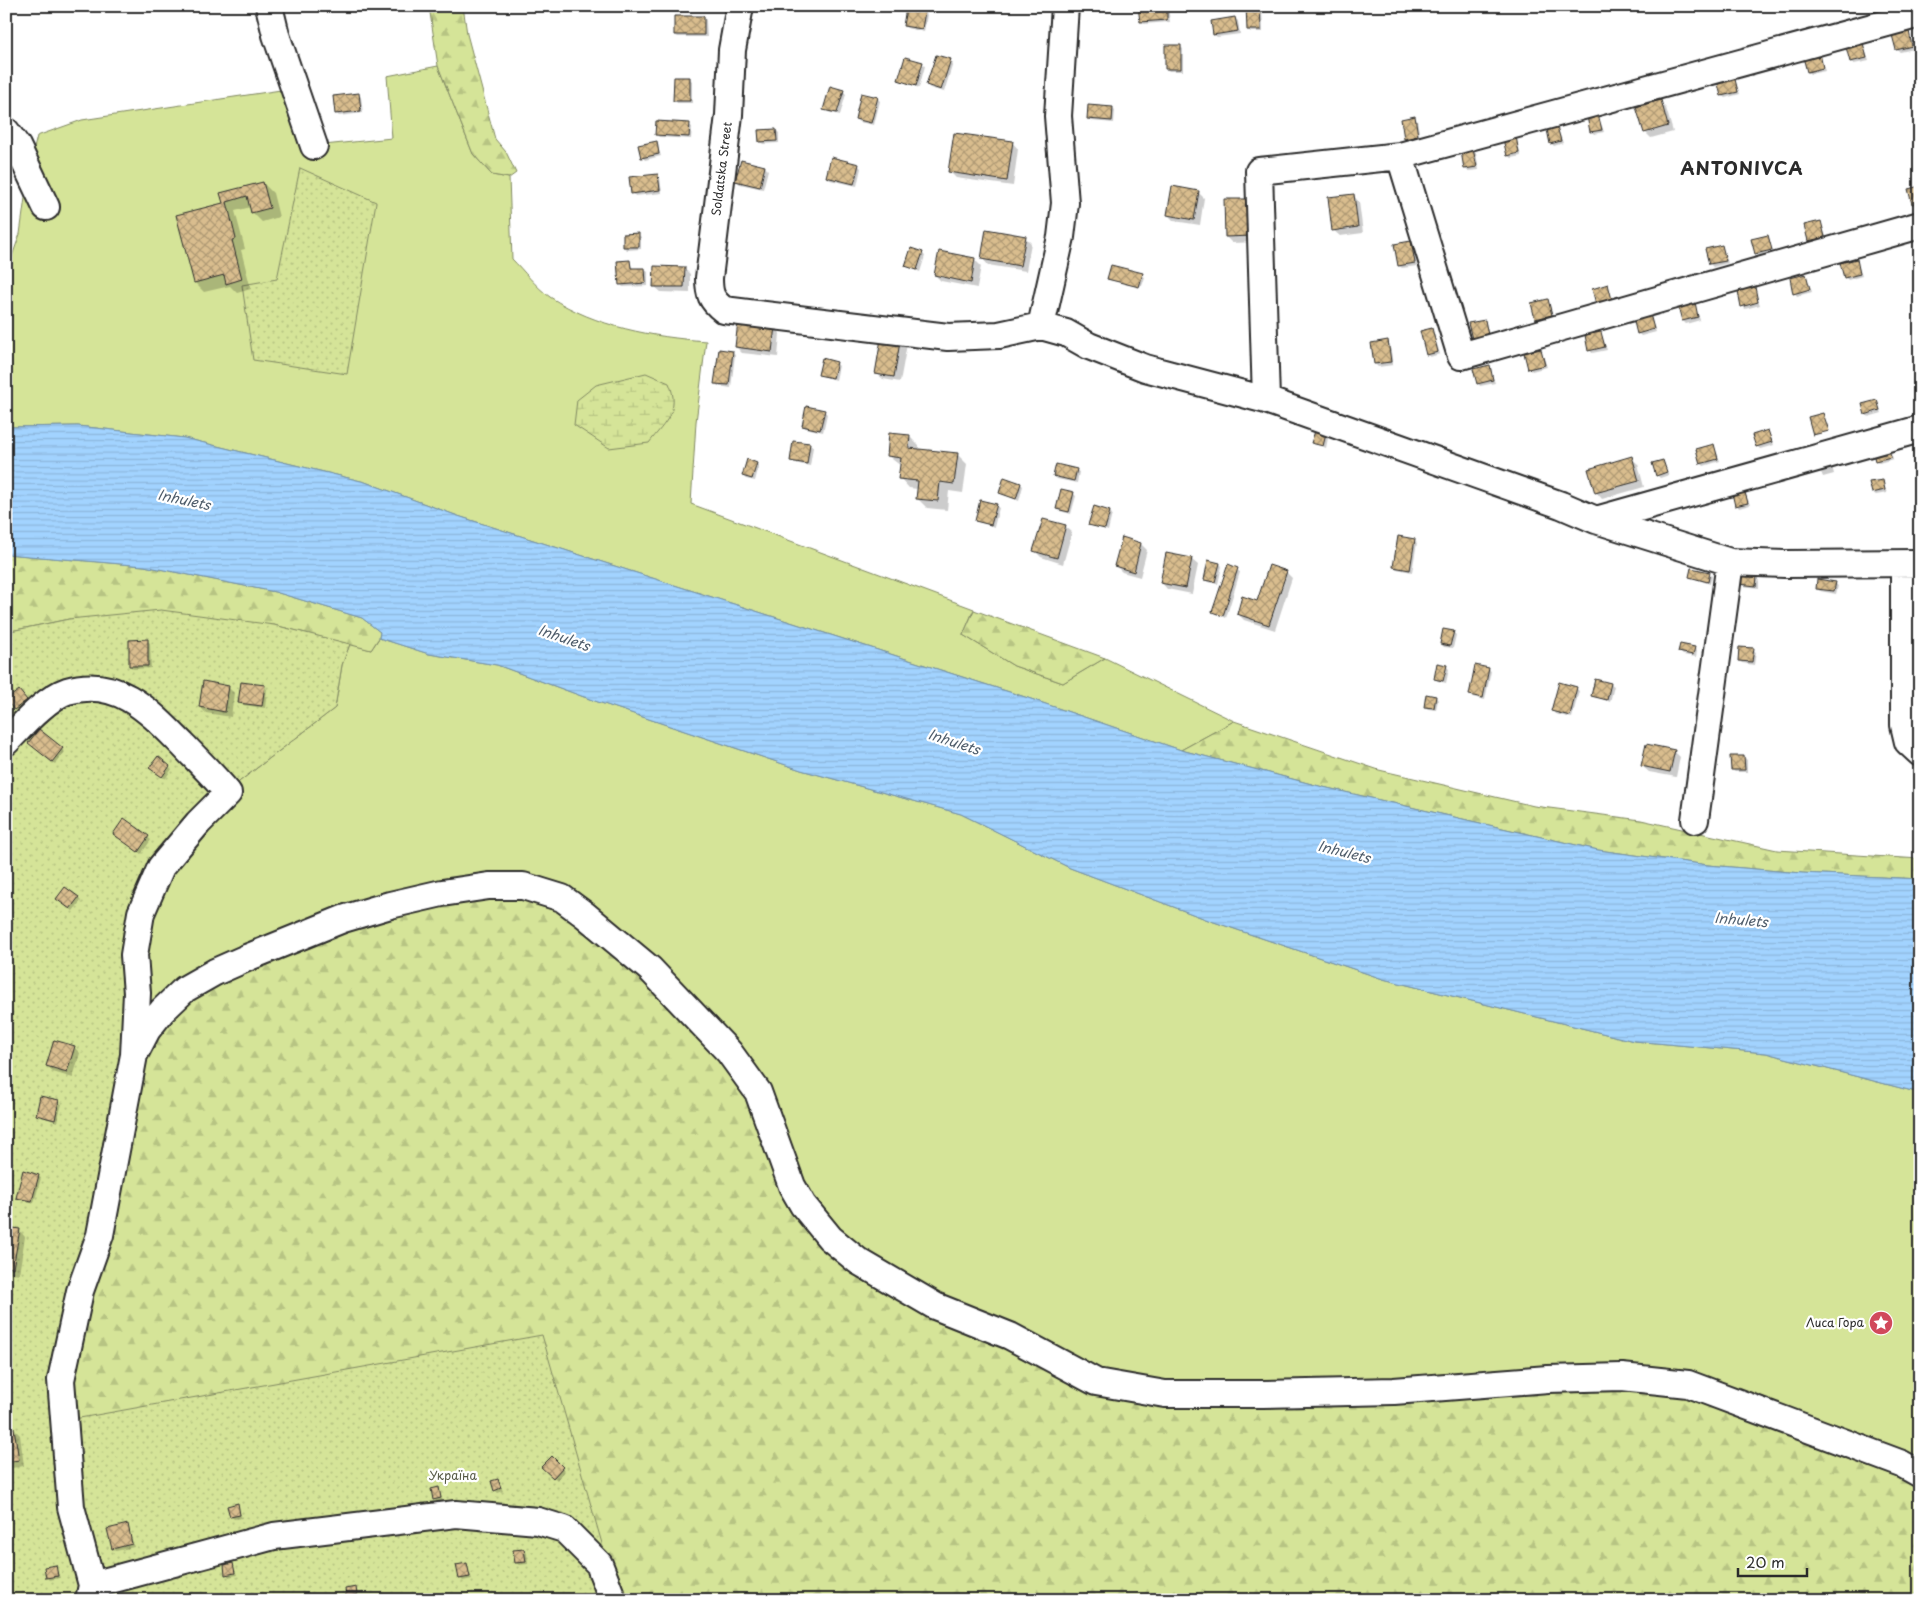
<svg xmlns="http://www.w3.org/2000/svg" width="1926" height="1606" viewBox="0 0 1926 1606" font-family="'Playpen Sans',sans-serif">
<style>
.grass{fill:#d5e498;stroke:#808862}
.forest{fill:url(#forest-firs);stroke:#808862}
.wetland{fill:url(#wetland-marsh);stroke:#808862}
.park{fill:url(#park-dots);stroke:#808862}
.water{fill:url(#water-rules);stroke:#7290aa}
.shadow{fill:#0003}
.building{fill:url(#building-cross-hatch);stroke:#2b2b2b}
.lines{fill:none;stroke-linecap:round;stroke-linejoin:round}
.minor-casing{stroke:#2b2b2b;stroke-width:30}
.minor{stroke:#fff;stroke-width:26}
.labels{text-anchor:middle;stroke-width:4.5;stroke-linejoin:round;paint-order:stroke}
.street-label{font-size:12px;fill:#2b2b2b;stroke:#fff}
.poi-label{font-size:12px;fill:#2b2b2b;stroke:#fff;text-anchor:end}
.park-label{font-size:12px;fill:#565946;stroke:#fff}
.water-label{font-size:14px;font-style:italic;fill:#4f5d6b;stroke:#fff}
.district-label{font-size:18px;font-weight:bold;letter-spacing:1px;fill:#2b2b2b;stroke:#fff}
</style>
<defs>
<pattern id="forest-firs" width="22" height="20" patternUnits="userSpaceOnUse" patternTransform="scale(1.25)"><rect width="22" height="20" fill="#d5e498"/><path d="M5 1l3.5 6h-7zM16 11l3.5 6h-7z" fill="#b7c483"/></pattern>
<pattern id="wetland-marsh" width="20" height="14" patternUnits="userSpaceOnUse" patternTransform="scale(1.25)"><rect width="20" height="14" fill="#d5e498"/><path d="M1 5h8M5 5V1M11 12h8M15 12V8" fill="none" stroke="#b7c483"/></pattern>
<pattern id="park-dots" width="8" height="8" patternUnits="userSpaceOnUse" patternTransform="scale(1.25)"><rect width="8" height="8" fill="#d5e498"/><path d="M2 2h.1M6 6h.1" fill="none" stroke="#b7c483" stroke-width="1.8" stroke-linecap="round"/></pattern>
<pattern id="water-rules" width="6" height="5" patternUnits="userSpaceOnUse" patternTransform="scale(1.25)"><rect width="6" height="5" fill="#a2d3ff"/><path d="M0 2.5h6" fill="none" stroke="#8cb5db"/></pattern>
<pattern id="building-cross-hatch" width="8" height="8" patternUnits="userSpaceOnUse" patternTransform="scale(1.25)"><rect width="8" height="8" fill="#d9bd8e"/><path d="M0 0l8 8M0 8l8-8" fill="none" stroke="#b09a74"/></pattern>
</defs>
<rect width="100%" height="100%" fill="#fff"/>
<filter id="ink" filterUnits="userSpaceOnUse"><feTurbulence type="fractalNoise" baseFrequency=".02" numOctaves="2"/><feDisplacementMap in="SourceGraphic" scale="10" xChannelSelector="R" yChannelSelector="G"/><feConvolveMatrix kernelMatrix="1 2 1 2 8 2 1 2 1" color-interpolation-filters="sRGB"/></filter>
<g filter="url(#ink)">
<!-- grass -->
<path class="grass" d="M438 66 473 154 492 175 509 178 512 259C524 271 536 287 550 297 596 327 653 337 706 341L696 422 691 504 974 609 963 635 1014 666 1063 683 1105 658 1234 721 1181 750 1025 697 458 516 365 482 184 438 78 426 6 427V273L20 234 29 169 37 136 82 120 294 88 314 146 392 138 387 76Z
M379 638 429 654 497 665 595 701 801 770 961 814 1070 868 1211 921 1383 979 1634 1041 1766 1053 1920 1093V1474L1165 1394 147 1029 141 913 198 823 240 781 335 708 342 665 350 644 371 650Z"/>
<!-- forest -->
<path class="forest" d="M429 6H463L467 34 495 139 506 152 516 173 509 178 492 175 473 154 438 66Z
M6 554 144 566 275 592 362 618 380 632 379 638 371 650 274 625 69 619 6 632Z
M974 610 1105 658 1063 683 1014 666 963 635Z
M1234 721 1379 770 1534 806 1641 820 1777 850 1920 859V879L1802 873 1708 865 1598 850 1323 787 1181 750Z
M442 893 562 898 729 1052 830 1238 1096 1382 1688 1384 1920 1474V1600H621L63 1421 134 1055 185 989Z"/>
<!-- wetland -->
<path class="wetland" d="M646 373 669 383C681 411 665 422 649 443L609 448 574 425 577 400 596 385Z"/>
<!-- park -->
<path class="park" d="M300 168 376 202 347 374 253 360 242 285 277 279Z
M161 610 274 625 350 644 342 665 335 708 240 781 161 867 137 993 63 1421 542 1335 605 1554 621 1600H6V632L69 619Z"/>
<!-- water -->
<path class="water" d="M78 426 184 438 365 482 458 516 1025 697 1181 750 1323 787 1598 850 1708 865 1802 873 1920 879V1093L1766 1053 1634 1041 1383 979 1211 921 1070 868 961 814 801 770 595 701 497 665 429 654 379 638 380 632 362 618 275 592 144 566 6 554V427Z"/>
<!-- shadow -->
<path class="shadow" d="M1140 6H1168L1170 22 1144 24 1141 21Z
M1247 6H1262L1263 32H1251L1248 30Z
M925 12 927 15 924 32 907 28 904 25Z
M704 17 706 20 707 37H678L675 35Z
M1235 18 1238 21 1240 34 1217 37 1214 34Z
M1908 32 1914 49 1900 52 1897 50Z
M1863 44 1869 61 1854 64 1851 62Z
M1180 46 1183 49V71H1169L1166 68Z
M1819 54 1825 71 1810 74 1808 72Z
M906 59 925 66 919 88 899 80Z
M950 61 953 63 944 92 930 88 927 85Z
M1734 77 1740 94 1725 98 1722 96Z
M690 79 692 81V103H677L675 100Z
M843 91 846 94 840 115 828 112 825 109Z
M358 94 361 97 363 113 339 116 336 113Z
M877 98 880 101 874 125 859 122 856 119Z
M1660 102 1666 108 1673 132 1651 138 1645 132Z
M1112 108 1115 111 1114 123 1091 121 1089 119Z
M1598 115 1604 132 1594 134 1592 132Z
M1414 118 1417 120 1420 139 1408 141 1405 138Z
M1556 124 1563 143 1554 146 1551 143Z
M689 125 692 127 691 139 659 137 656 134Z
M776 130 779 133V143L763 144 760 141Z
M1515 137 1521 156 1511 158 1508 156Z
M1012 142 1018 149 1013 186 956 178 950 172Z
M656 143 661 156 645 160 642 157Z
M1473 150 1476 153 1479 170 1468 171 1465 169Z
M742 161 765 167 768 170 763 189 740 184 737 181Z
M858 165 861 168 857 186 830 180 828 177Z
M657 175 660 178 662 193 635 196 633 193Z
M263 183 273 193 279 217 262 222 252 212 251 207 235 211 245 249 241 250 251 289 237 293 230 286 204 292 195 283 224 204 222 194Z
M1920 187V205L1916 206 1913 203Z
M1198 192 1204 198 1200 225 1174 221 1168 215Z
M1353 195 1359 202 1363 233 1340 236 1333 230Z
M1225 201 1259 242 1232 243 1226 237Z
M1821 223 1827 239 1812 243 1809 240Z
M638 235 641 237V249L627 250 624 247Z
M1767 236 1774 253 1759 256 1756 253Z
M1025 237 1031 243 1026 271 988 265 982 258Z
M1411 242 1413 245 1417 266 1402 268 1399 266Z
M1722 247 1728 263 1713 267 1710 264Z
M939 252 975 260 981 266 977 288 941 281 935 275Z
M922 253 925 256 920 272 906 266Z
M1856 260 1862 276 1848 280 1845 277Z
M630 262 633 269H645L648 272V286L623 287 620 284Z
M684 268 690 274V293L661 292 654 286Z
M1142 275 1145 277 1142 286 1110 278Z
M1806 275 1812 292 1797 296 1795 293Z
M1608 286 1614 302 1599 306Z
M1754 288 1760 305 1745 309 1743 306Z
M1548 301 1554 317 1539 321 1536 318Z
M1694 303 1700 320 1686 324 1683 321Z
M1650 316 1656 332 1641 336 1638 333Z
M1484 321 1490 337 1476 341 1473 338Z
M774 327 780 333 778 357 742 353 736 347Z
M1432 329 1440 354 1430 357 1427 355Z
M1601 333 1607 350 1592 353 1590 350Z
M883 334 907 344 900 382 883 379 876 373Z
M1388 342 1390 345 1393 365 1378 367 1375 364Z
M1541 351 1547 367 1532 371 1529 368Z
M733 353 735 355 731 388 718 386 716 383Z
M836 363 839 366 836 380 819 375Z
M1489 366 1495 383 1480 386 1478 383Z
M1920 387V398L1916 388Z
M1876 401 1882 413 1868 417 1866 414Z
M824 411 827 414 823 432 806 428 803 426Z
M1823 414 1829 429 1814 433Z
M1768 432 1774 445 1760 449 1757 446Z
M1326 435 1328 438 1326 448 1313 442Z
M909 436 919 446V450L957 454 967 464 963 493 949 491 947 510 927 508 917 498 918 489 909 488 900 478 901 466 888 456Z
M794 442 810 445 813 447 810 466 794 463 791 460Z
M1714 445 1720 461 1704 466 1701 463Z
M1890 449 1893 459 1879 463 1876 460Z
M1631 458 1638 464 1644 487 1602 499 1596 492Z
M1662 461 1669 475 1660 478 1657 475Z
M1817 463H1831L1834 474 1823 477Z
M757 464 759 466 755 481 746 479 743 476Z
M1076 470 1079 472 1077 483 1057 479 1054 476Z
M1882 481 1887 493 1876 495 1873 493Z
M1021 484 1023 486 1019 501 1001 493Z
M1744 490 1750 505 1739 508 1737 505Z
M1073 493 1076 496 1071 514 1060 511 1057 509Z
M996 506 999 508 994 527 976 520Z
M1110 512 1112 514 1108 531 1090 524Z
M1065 526 1072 532 1063 564 1041 557 1035 551Z
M1414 540 1417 543 1412 572 1397 569 1394 567Z
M1141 544 1147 550 1140 577 1122 572 1116 566Z
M1191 559 1198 565 1192 594 1167 589 1161 582Z
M1220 564 1222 566 1218 584 1208 582 1205 579Z
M1228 566 1240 572 1226 618 1214 612Z
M1286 572 1292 578 1275 630 1244 620 1238 614 1258 602Z
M1709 573 1712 576 1710 584 1690 577Z
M1757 578 1759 581V588L1743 586 1741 584Z
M1835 583 1838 586 1836 594 1820 591 1817 588Z
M1453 632 1456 635 1453 648 1444 647 1441 644Z
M147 640 150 643 151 668 133 669 130 666Z
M1694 648 1697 651 1696 657 1683 655 1680 652Z
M1753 650 1756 652 1754 665 1742 663 1739 660Z
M1446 666 1449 669 1446 683 1438 681 1435 679Z
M1488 669 1491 671 1485 700 1473 697 1471 695Z
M1611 684 1614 686 1610 702 1593 695Z
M228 687 234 693 231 717 206 713 200 707Z
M264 687 267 689 265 708 242 705 239 702Z
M1576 688 1579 691 1572 718 1555 714 1553 711Z
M22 694 29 703 17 712 15 709Z
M1436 697 1438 700 1436 710 1428 709 1425 706Z
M40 731 65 752 55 764 32 746Z
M1674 751 1680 757 1676 777 1649 772 1642 766Z
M1744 757 1747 760V772H1735L1732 770Z
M169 767 172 769 165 779 154 770Z
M125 820 151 840 141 854 117 836Z
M78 898 81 901 73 911 61 902Z
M74 1047 80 1053 73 1078 53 1072 47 1065Z
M41 1097 62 1104 57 1122 37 1115Z
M38 1176 41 1178 34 1203 20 1200 17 1197Z
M6 1228 19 1230 25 1237 19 1274 6 1272Z
M6 1310 11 1315 8 1348 6 1347Z
M14 1429 20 1435 24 1466 6 1469V1430Z
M552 1458 565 1471 557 1480 543 1467Z
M498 1480 503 1491 498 1493 495 1490Z
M438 1489 443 1501 437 1502 434 1499Z
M237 1505 242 1518 234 1519 231 1517Z
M127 1525 134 1547 116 1551 113 1548Z
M524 1550 527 1553 528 1564 519 1565 516 1563Z
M466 1564 472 1579 463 1581 460 1578Z
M233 1565 237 1575 229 1577 227 1574Z
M55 1566 60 1578 50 1580 47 1577Z
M356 1588 359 1597 350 1598 347 1595Z"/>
<!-- building -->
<path class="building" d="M1138 6H1167V20L1140 22Z
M1246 6H1260L1261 30H1247Z
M906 8 925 11 922 29 903 26Z
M674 16H704V35H674Z
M1235 17 1238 31 1213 35 1211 21Z
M1909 31 1912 46 1896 50 1892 35Z
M1863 43 1867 58 1850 62 1846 47Z
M1165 45H1181V69H1165Z
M1820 53 1823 68 1807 72 1803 57Z
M936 55 951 59 941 90 926 85Z
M905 57 923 62 916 86 898 80Z
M1734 75 1738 92 1721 96 1717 80Z
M674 77H690V101H673Z
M830 86 844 90 837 113 823 110Z
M359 93 361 111 335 114 333 96Z
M861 93 878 97 871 123 855 119Z
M1661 100 1668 126 1644 133 1636 107Z
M1088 105 1113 107 1112 121 1087 119Z
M1598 114 1602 130 1590 132 1587 116Z
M1415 116 1418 136 1404 139 1401 119Z
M656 121 690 123 689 137 655 135Z
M1556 123 1561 141 1550 144 1546 125Z
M776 129 777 141 759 142 758 130Z
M954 133 1013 141 1007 181 948 172Z
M1516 136 1519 153 1507 156 1503 139Z
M657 141 659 154 641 158 638 145Z
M1473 149 1477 167 1464 169 1461 151Z
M831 157 859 164 854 184 826 177Z
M741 160 765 166 760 187 735 181Z
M658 174 660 190 631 194 629 177Z
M263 182 270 208 251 213 247 196 227 202 236 239 232 240 242 279 226 284 224 275 194 283 176 215 223 203 220 193Z
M1172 186 1199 191 1194 220 1167 215Z
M1920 186V202L1912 204 1908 189Z
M1354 194 1358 227 1332 231 1328 197Z
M1224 199H1252L1253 236 1225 237Z
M1821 221 1825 237 1808 241 1804 225Z
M986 229 1026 236 1020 266 981 259Z
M639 233V247H623V234Z
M1768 235 1772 250 1755 254 1751 239Z
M1411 241 1415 263 1398 266 1394 244Z
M1722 245 1726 261 1709 264 1705 249Z
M911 248 923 252 917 270 905 266Z
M939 251 975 258 971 283 934 275Z
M1857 259 1860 274 1844 278 1840 263Z
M630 260 631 268H645L646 283 619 285 617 261Z
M1111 265 1143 273 1139 287 1107 279Z
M654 266 685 267 684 287H653Z
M1806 274 1810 289 1793 294 1790 278Z
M1608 284 1612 300 1596 304 1592 289Z
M1755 287 1758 302 1741 307 1738 291Z
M1548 299 1552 315 1535 319 1531 303Z
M1695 302 1698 317 1682 321 1678 306Z
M1650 314 1654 329 1637 334 1633 318Z
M1485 320 1488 335 1472 339 1468 323Z
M738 322 775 326 772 352 735 347Z
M1432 328 1438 352 1426 355 1420 331Z
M1601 332 1605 347 1588 351 1585 335Z
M882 333 901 336 894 377 875 374Z
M1388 340 1391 362 1374 364 1371 343Z
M719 349 733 351 729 385 714 384Z
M1541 349 1545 365 1528 369 1524 353Z
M822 358 837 362 833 378 818 375Z
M1490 365 1493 380 1477 384 1473 369Z
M1877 400 1880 410 1865 415 1862 404Z
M806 406 825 410 820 430 802 426Z
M1823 413 1829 431 1813 435 1808 417Z
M1768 430 1772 442 1756 447 1752 435Z
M1315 431 1326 434 1323 446 1311 443Z
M889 433 910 435 909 448 958 453 954 484 940 482 938 501 916 499 918 481 898 479 901 458 887 456Z
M793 441 810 443 807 464 790 461Z
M1714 444 1718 459 1700 464 1696 449Z
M1888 445 1891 457 1875 461 1872 449Z
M1632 456 1639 481 1595 493 1588 469Z
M747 459 757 463 752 479 742 476Z
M1663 460 1667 472 1656 476 1652 463Z
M1056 464 1077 469 1074 481 1053 476Z
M1004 477 1021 483 1016 499 999 493Z
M1883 480 1885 490 1872 493 1869 482Z
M1061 489 1074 492 1069 512 1056 509Z
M1744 489 1748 503 1735 506 1732 493Z
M980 500 997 504 991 525 975 521Z
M1094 506 1110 511 1105 529 1088 525Z
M1043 519 1066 525 1057 558 1033 551Z
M1398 536 1415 539 1410 570 1393 567Z
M1122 537 1141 543 1134 572 1114 566Z
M1166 553 1192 558 1186 588 1160 583Z
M1208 560 1220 563 1215 582 1204 580Z
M1228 564 1238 568 1223 616 1212 612Z
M1269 565 1287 571 1269 625 1237 614 1242 596 1257 601Z
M1691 568 1710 572 1708 582 1689 577Z
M1740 575 1757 577 1756 586 1739 584Z
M1817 579 1836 582 1834 591 1816 589Z
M1443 629 1454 631 1450 646 1440 644Z
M148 639V666H129V640Z
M1680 644 1695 647 1693 655 1678 652Z
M1739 647 1754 648 1752 662 1738 661Z
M1437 663 1447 665 1443 681 1434 679Z
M1475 665 1489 668 1483 698 1469 695Z
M1595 679 1611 683 1607 700 1591 696Z
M203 681 229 686 225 712 199 707Z
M241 682 265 685 262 706 238 703Z
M1559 682 1577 687 1570 716 1551 711Z
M19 690 27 700 14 710 6 700Z
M1426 694 1436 696 1434 708 1424 707Z
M39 729 63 748 52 762 28 743Z
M1646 744 1675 750 1670 772 1641 766Z
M158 756 170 766 162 777 149 768Z
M1730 756H1744L1745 770H1731Z
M124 818 149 836 138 852 113 834Z
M65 887 79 897 70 909 56 899Z
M54 1040 75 1046 67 1072 46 1066Z
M40 1096 59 1100 55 1120 36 1115Z
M23 1170 39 1175 32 1201 16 1198Z
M6 1227 20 1229 13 1268 6 1267Z
M14 1428 19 1460 6 1462V1429Z
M552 1456 563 1467 553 1478 541 1467Z
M498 1479 501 1488 494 1491 491 1481Z
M439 1487 441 1498 433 1500 431 1489Z
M238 1503 240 1515 230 1517 227 1506Z
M128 1524 132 1544 112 1549 107 1529Z
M524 1549 526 1562 515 1563 513 1550Z
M233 1563 235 1573 225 1575 224 1565Z
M467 1563 470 1577 459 1579 456 1565Z
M56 1565 58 1576 46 1578 44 1567Z
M356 1587 357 1595 346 1596 345 1589Z"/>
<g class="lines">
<!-- minor casing -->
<g class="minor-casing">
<path id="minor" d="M269 6 276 35 314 146
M740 6 732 50 729 115 709 278C709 294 711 300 724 310L948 337 999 335 1041 326 1066 333 1089 346 1145 368 1266 400 1561 505 1596 520 1730 562 1785 564 1920 563
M1920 14 1400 156 1461 356 1920 225
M6 131 17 146 46 207
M1041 326 1061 237 1065 203 1058 116 1065 6
M1266 400 1259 171 1400 156
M1596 520 1920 429
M1904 564V725L1908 742 1920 753
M6 742C21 727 46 698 67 691 119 676 151 713 184 746 199 762 214 776 228 793L198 823 161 867 141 913 134 955 137 993 134 1055 100 1235 80 1291 61 1380 71 1507 92 1585 89 1600
M1695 820 1730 562
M134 1055 147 1030 162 1011 185 989 215 972 249 957 343 919 390 905 442 893 489 886H523L562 898 585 915 650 969 729 1052 758 1092 792 1186 803 1205 830 1238 858 1261 935 1306 1010 1336 1096 1382 1165 1394H1262L1394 1391 1548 1379 1622 1377 1688 1384 1902 1464 1920 1474
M97 1600 92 1585 274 1536 456 1514 538 1521 564 1529 599 1564 613 1600"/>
</g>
<!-- minor -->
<use href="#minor" class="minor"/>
</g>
</g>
<!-- icons -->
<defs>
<g id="sight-disc" transform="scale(1.25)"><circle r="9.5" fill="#d1495b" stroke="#fff"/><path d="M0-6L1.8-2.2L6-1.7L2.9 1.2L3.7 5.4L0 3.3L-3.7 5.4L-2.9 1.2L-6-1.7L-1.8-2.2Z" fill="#fff"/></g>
</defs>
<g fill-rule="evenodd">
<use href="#sight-disc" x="1881" y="1323"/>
</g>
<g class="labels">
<!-- street labels -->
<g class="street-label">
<text transform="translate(722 169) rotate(-83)" y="4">Soldatska Street</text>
</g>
<!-- poi labels -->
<g class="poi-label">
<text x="1864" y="1327">Лиса Гора</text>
</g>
<!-- park labels -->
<g class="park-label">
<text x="453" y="1480">Україна</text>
</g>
<!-- water labels -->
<g class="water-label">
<text transform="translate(184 500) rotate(12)" y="5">Inhulets</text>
<text transform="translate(564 638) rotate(19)" y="5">Inhulets</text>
<text transform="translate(954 742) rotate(18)" y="5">Inhulets</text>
<text transform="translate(1344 852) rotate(14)" y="5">Inhulets</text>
<text transform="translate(1741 920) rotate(5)" y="5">Inhulets</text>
</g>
<!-- district labels -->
<g class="district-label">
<text x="1742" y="175">ANTONIVCA</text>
</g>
</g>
<!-- margin -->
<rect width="1926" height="1606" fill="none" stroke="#fff" stroke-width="25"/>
<rect x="12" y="12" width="1901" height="1581" fill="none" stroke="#2b2b2b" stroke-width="2" filter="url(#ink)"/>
<!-- scale -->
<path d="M1738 1568v8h69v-8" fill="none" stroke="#2b2b2b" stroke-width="2.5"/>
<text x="1746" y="1568" font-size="15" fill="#2b2b2b" stroke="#ffffff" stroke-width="4" paint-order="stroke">20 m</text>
</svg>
